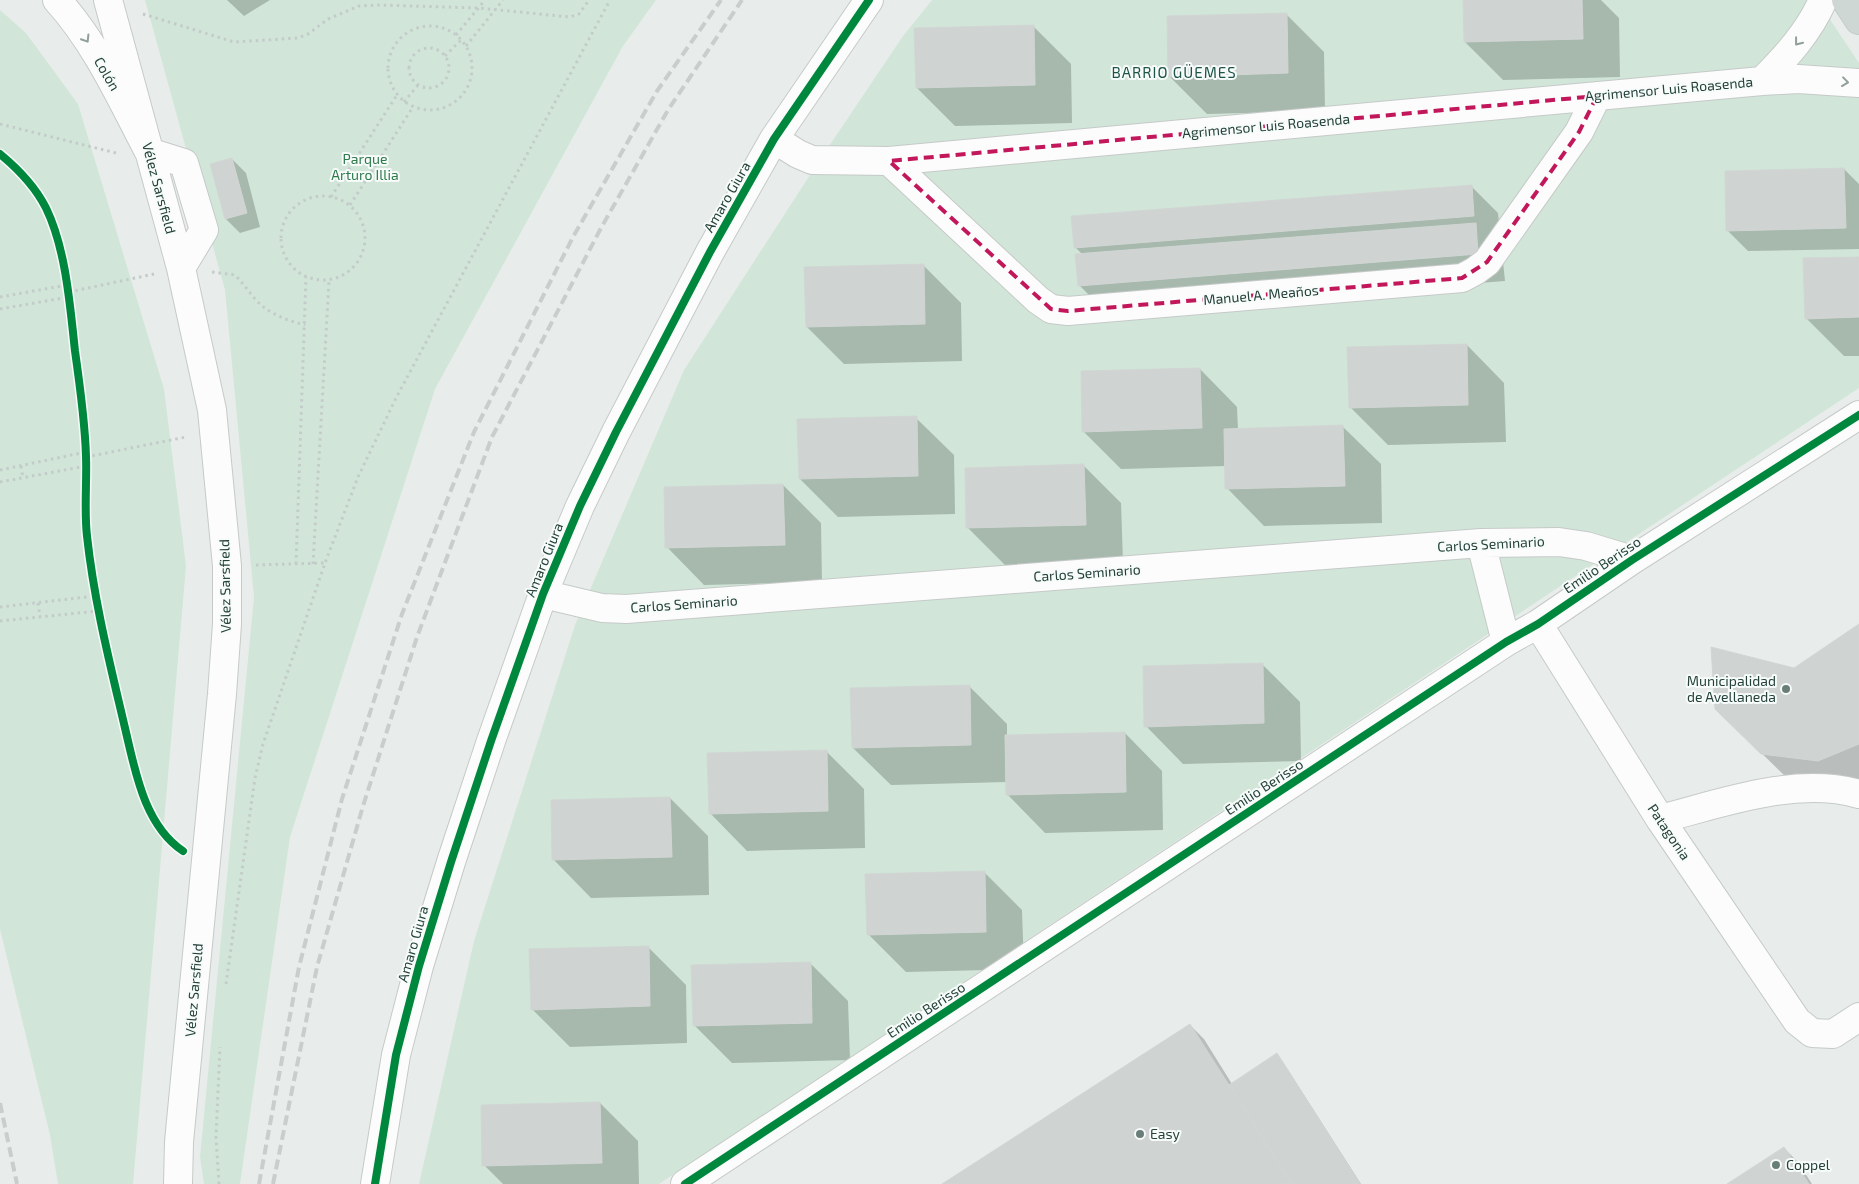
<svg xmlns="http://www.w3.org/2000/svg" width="1859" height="1184" viewBox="0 0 1859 1184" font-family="'Exo 2',sans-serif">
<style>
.green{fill:#d1e6d8}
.shadow{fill:#0003}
.building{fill:#cfd4d2;stroke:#d1d6d4}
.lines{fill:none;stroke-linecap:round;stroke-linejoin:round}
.minor-casing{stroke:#c5cac8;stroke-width:30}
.major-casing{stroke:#c3ccc9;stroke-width:30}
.path{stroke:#c3ccca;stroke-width:3;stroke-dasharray:2.5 4;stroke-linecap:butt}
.minor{stroke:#fcfcfc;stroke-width:28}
.major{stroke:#cfd7d5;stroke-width:28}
.rail{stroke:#c9cdcc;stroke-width:4;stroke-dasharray:10 5;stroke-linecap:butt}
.cycleway-casing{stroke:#f7fbf9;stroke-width:11}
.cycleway{stroke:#00873e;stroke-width:8}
.oneway{stroke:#909f9b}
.marked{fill:none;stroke:#c2185b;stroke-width:4;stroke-dasharray:10 6;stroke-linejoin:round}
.poi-dot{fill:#697e78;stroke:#f7fbf9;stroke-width:2}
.labels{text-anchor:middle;stroke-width:4;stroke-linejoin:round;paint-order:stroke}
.street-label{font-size:14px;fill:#24423a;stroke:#f7fbf9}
.park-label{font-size:14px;fill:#2d7a4b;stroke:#f7fbf9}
.poi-label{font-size:14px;fill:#24423a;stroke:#f7fbf9;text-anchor:start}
.neighbourhood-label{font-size:15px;letter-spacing:1px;fill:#1f5548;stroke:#f7fbf9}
</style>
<rect width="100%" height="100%" fill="#e8edeb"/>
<!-- green -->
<path class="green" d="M145 0H656L623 46 435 389 290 837 240 1184H204L200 1157 254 597 225 290Z
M932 0H1817L1859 63V388L659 1184H419L474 941 575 625 684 370 817 164 903 36Z
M0 10 26 33 78 104 164 389 186 566 133 1184H58L50 1135 0 929Z"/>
<!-- shadow -->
<path class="shadow" d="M227 0H270L244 16Z
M1464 0H1601L1619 18 1620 77 1503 80 1465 42Z
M1286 14 1324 52 1325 111 1207 114 1169 76Z
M1033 26 1071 64 1072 123 955 126 917 88Z
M232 159 246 173 260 227 240 233 226 219Z
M1844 169 1859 184V249L1748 251 1727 230Z
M1471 186 1498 213 1505 281 1106 312 1079 285 1083 255 1075 247Z
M1859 258V356H1844L1806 318Z
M923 265 961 303 962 361 844 364 807 327Z
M1467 345 1504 383 1506 442 1388 445 1350 407Z
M1200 369 1237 407 1238 430 1343 427 1381 464 1382 523 1264 526 1227 488 1226 466 1121 469 1083 431Z
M916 418 954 455 955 514 838 517 800 479Z
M1084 466 1121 503 1123 562 1005 565 967 527Z
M783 485 821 523 822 582 704 585 667 547Z
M1859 626V782L1790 781 1744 736 1794 669Z
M1262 664 1300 702 1301 761 1183 764 1146 726Z
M969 686 1007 724V736L1125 733 1162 771 1163 830 1045 833 1008 795 1007 782 891 785 853 748Z
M826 751 864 789 865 848 747 851 710 813Z
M670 798 708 836 709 895 591 898 554 860Z
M984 872 1022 910 1024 969 906 972 868 934Z
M648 947 686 985 687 1043 570 1047 532 1009Z
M810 963 848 1001 850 1060 732 1063 694 1025Z
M1190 1025 1204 1039 1232 1084 1277 1055 1283 1062 1361 1184H944Z
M600 1103 638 1141 639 1184H503L484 1165Z
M1784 1148 1798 1162 1812 1184H1729Z"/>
<!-- building -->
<path class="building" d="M1463 0H1582L1583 39 1464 42Z
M1287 13 1288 73 1168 77 1167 16Z
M1034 25 1035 85 916 88 914 28Z
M232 158 247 213 225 219 210 164Z
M1844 168 1846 228 1726 231 1725 171Z
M1472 185 1474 216 1074 248 1071 216Z
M1476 223 1478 254 1078 286 1075 254Z
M1859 257V317L1805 319 1803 258Z
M924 264 925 324 806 327 804 267Z
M1467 344 1468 405 1349 408 1347 347Z
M1200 368 1202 428 1082 432 1081 371Z
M917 416 918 476 799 479 797 419Z
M1343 425 1345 486 1225 489 1224 429Z
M1084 464 1086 525 966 528 965 468Z
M783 484 785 545 665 548 664 487Z
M1859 624V744L1818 761 1761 754 1715 709 1711 647 1794 668Z
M1263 663 1264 723 1144 727 1143 666Z
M970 685 971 745 852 748 850 688Z
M1125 732 1126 792 1006 795 1005 735Z
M827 750 828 811 709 814 707 753Z
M670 797 672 857 552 860 551 800Z
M985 871 986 932 867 935 865 874Z
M649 946 650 1006 531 1010 529 949Z
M811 962 812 1023 693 1026 691 965Z
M1190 1024 1292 1184H942Z
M1277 1053 1360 1184H1292L1229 1085Z
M600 1102 602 1163 482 1166 481 1105Z
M1784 1147 1809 1184H1727Z"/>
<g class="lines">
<!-- minor casing -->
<g class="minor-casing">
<path id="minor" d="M57 0C97 44 122 101 149 152L184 163 204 230 181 268
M108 0 181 268 212 410 227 566V624L222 694 179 1142 178 1184
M1762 81C1786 57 1809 32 1823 0
M774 139 798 154 812 160 889 161 1762 81 1798 79 1859 83
M889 161 1038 300 1051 309 1068 311 1462 278 1475 271 1487 262 1579 132 1597 96
M1481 543 1506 642
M543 594 602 608 626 609 1481 543 1559 542 1586 546 1632 560
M1538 624 1660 819 1797 1021 1812 1033 1833 1034 1859 1017
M1660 819C1723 803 1795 776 1859 794
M375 1184 396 1055 419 966 451 862 491 741 543 594 580 506 616 432 710 252 774 139 869 0
M685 1184 1506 642 1538 624 1632 560 1859 415"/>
</g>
<!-- major casing -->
<g class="major-casing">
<path id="major" d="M1846 0 1859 20"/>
</g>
<!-- path -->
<path class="path" d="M143 14 234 42 298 38 308 34 328 19 359 6 379 5 478 8 570 17 579 14 589 0
M388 68a42 42 0 1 1 84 0a42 42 0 1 1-84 0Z
M456 35 485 0
M466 46 503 0
M409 68a20 20 0 1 1 40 0a20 20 0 1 1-40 0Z
M445 56 461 40
M404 102 418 85
M0 124 116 153
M281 238a42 42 0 1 1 84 0a42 42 0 1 1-84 0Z
M331 197 397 95
M350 205 413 107
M212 272 235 275C243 283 249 292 256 300 269 314 286 320 305 325
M69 292 154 274
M0 297 67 285
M0 309 69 297
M86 457 186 437
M21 466 23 478
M0 470 86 452
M0 482 86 466
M296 564 306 277
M313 564 329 281
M256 565 325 563
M38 603 40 617
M0 607 95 596
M0 621 98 611
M226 984 255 778 263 744 325 563 358 477 396 398 610 0
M219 1184 216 1137 220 1047"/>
<!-- minor -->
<use href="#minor" class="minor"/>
<!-- major -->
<use href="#major" class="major"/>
<!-- rail -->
<path class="rail" d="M0 1103 17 1184
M259 1184 299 967 342 799 402 614 474 432 573 237 657 91 721 0
M273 1184 317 967 363 806 417 637 492 437 601 228 668 110 742 0"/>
<!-- cycleway casing -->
<g class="cycleway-casing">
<path id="cycleway" d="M0 154C17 168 36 188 46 208 66 249 70 306 75 351 80 386 85 422 86 456 87 483 84 510 87 536 94 601 110 664 125 728 135 770 144 825 183 851
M375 1184 396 1055 419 966 451 862 491 741 543 594 580 506 616 432 710 252 774 139 869 0
M685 1184 1506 642 1538 624 1632 560 1859 415"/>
</g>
<!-- cycleway -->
<use href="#cycleway" class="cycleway"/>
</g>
<!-- one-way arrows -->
<defs><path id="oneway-chevron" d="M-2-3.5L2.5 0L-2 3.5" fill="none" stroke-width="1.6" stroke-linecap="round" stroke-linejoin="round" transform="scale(1.25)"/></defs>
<g class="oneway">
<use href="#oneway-chevron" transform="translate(86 39) rotate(58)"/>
<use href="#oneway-chevron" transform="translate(1798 42) rotate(128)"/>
<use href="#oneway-chevron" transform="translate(1845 82) rotate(7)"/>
</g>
<!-- marked area -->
<path class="marked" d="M1597 96 1579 132 1487 262 1462 278 1068 311 1051 309 889 161Z"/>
<!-- markers -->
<g class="poi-dot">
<circle cx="1786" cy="689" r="5"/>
<circle cx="1140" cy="1134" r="5"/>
<circle cx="1776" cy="1165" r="5"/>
</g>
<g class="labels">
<!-- street labels -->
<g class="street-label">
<text transform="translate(107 74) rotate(60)" y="5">Colón</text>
<text transform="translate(1669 89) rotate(-5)" y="5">Agrimensor Luis Roasenda</text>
<text transform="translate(1266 126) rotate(-5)" y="5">Agrimensor Luis Roasenda</text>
<text transform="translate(159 188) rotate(75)" y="5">Vélez Sarsfield</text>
<text transform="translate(727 197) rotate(-60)" y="5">Amaro Giura</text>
<text transform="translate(1261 295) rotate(-5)" y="5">Manuel A. Meaños</text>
<text transform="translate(1491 544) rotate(-3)" y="5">Carlos Seminario</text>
<text transform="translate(544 560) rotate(-68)" y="5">Amaro Giura</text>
<text transform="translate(1602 565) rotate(-34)" y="5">Emilio Berisso</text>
<text transform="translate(1087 573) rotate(-4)" y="5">Carlos Seminario</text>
<text transform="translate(225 586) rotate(-91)" y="5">Vélez Sarsfield</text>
<text transform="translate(684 604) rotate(-4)" y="5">Carlos Seminario</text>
<text transform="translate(1264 787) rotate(-33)" y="5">Emilio Berisso</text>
<text transform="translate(1669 832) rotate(56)" y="5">Patagonia</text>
<text transform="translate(413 944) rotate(-74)" y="5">Amaro Giura</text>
<text transform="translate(194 990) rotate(-85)" y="5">Vélez Sarsfield</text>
<text transform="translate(926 1010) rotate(-33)" y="5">Emilio Berisso</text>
</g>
<!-- park labels -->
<g class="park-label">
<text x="365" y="164">Parque<tspan x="365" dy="16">Arturo Illia</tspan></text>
</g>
<!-- poi labels -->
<g class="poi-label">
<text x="1776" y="686" text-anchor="end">Municipalidad<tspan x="1776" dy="16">de Avellaneda</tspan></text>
<text x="1150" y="1139">Easy</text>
<text x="1786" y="1170">Coppel</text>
</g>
<!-- neighbourhood labels -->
<g class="neighbourhood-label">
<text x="1174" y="78">BARRIO GÜEMES</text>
</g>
</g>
</svg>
